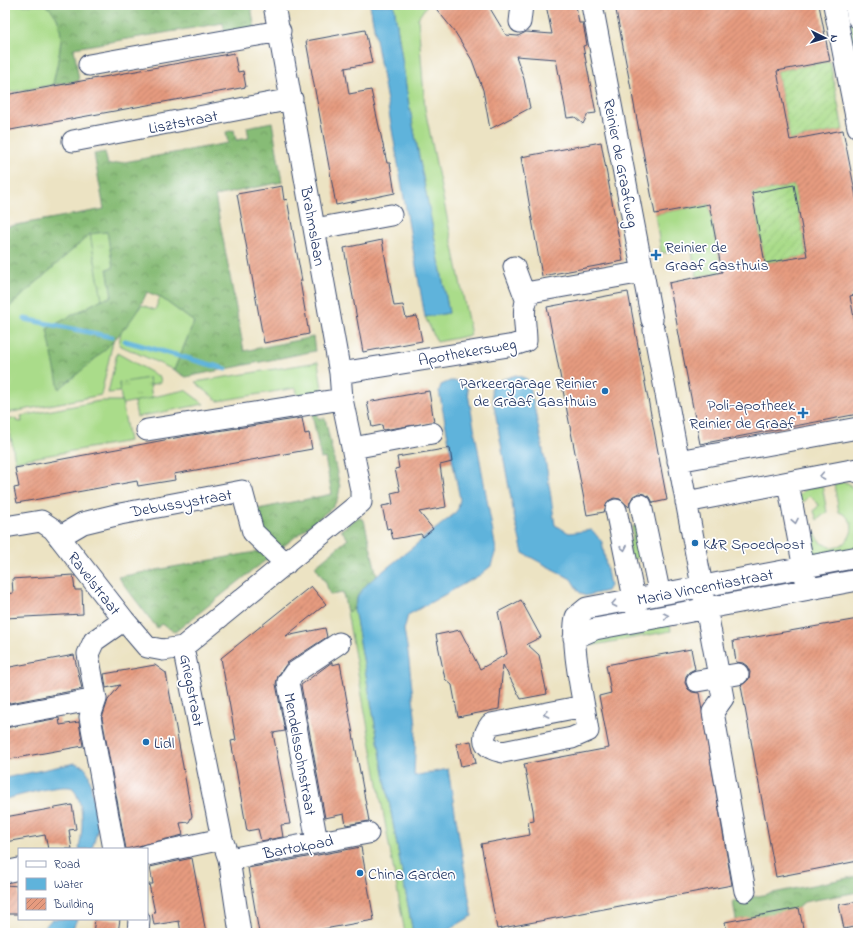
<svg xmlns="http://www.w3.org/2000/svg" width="863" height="938" viewBox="0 0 863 938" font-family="'Indie Flower',sans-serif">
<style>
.grass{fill:#aadc8a;stroke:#628674}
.forest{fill:url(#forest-crowns);stroke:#51766a}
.park{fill:url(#park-tufts);stroke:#628674}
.garden{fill:url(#garden-furrows);stroke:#628674}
.water{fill:#5fb3db;stroke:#3d719c}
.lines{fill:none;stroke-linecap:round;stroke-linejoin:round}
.stream{stroke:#5fb3db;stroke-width:5}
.building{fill:url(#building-hatch);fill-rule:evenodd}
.minor-casing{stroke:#3a4a6d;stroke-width:23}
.major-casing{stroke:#3a4a6d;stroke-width:24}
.minor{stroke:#fff;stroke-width:21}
.major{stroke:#fff;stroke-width:22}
.oneway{stroke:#8d97ae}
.poi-dot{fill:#1f6fb2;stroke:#fff;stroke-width:1.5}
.labels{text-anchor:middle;stroke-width:3.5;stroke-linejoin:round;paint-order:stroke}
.street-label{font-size:16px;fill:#1b2f5e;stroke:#fff}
.poi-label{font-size:16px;fill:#1b2f5e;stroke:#fff;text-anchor:start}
</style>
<defs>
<pattern id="forest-crowns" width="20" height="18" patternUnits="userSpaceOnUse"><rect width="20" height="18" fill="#87bc76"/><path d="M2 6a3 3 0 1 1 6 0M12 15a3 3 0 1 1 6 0" fill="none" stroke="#6e9964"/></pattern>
<pattern id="park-tufts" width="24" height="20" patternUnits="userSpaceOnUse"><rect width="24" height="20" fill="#aadc8a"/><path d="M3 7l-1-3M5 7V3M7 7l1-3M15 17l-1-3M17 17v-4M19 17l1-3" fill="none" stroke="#92bd7a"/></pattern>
<pattern id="garden-furrows" width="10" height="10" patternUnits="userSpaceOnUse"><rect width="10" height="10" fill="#aadc8a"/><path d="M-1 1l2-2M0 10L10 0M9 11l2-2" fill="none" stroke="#92bd7a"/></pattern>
<pattern id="building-hatch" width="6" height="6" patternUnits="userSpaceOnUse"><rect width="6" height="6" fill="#e69b7f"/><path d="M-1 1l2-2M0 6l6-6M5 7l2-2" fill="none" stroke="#ba7f6b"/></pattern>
</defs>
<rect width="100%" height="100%" fill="#fff"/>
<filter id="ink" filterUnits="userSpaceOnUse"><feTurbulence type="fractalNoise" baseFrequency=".025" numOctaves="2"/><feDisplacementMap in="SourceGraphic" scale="8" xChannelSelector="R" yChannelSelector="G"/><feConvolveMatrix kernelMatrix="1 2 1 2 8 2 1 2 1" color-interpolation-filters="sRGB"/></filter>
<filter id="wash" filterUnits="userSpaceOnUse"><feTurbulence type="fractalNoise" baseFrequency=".012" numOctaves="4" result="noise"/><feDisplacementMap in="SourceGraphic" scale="16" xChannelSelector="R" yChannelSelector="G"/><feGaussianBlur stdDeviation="0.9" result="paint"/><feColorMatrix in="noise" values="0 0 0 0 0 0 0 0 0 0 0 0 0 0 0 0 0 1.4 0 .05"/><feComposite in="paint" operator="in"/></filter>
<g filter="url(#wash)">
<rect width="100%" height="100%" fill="#ece3c3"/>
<!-- grass -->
<path class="grass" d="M5 5H45C72 22 57 60 53 85L5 93Z
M394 5H427L418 18 425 109 471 335 437 342 425 317 449 313 408 99Z
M843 5H851L858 40V81Z
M709 204 722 272 697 277 691 248 667 253 661 252 655 214Z
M90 234 102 299 47 329 94 360 113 341 101 395 7 413 5 399V311Z
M160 297 194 322 174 370 119 345 121 330 142 305 155 310Z
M117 353 160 377 161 382 150 385 149 378 119 384 120 392 108 393Z
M318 362 323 395 298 399 296 388 218 401 195 382Z
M185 390 204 404 137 417 134 401Z
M100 401H122L129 441 15 461 8 420 16 418V421L22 422 21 416Z
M842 482 848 483C861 492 858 535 858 550L815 557 811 555 807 544 815 533 821 543 833 548C853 544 860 520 839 512L834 484Z
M822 485 827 512 817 520 814 511 819 505 810 496 804 502 798 499C801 487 812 488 822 485Z
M639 525 642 557 631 559 629 544 633 536 632 527Z
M354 609 413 933H405L347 612Z
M669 619 671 631 589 646 593 639Z"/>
<!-- forest -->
<path class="forest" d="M45 5H251L255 31 226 37 223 23 74 48 79 81 53 85C57 60 72 22 45 5Z
M272 122 282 182 215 196 244 351 313 337 315 351 186 377 174 370 194 322 160 297 147 292C131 331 91 363 59 389L47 329 102 299 112 297 107 268 113 267 107 232 90 234 5 311V227L104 209 94 154 105 152 108 165 228 143 226 132 234 130 236 140 249 138 247 127Z
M312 413H317L319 419 325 418 340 487 338 498 333 507 175 632 162 624 157 628 118 577 261 551 253 510 332 494 325 458 321 459Z
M358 517 364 520 377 576 358 595 354 609 347 612 343 593 330 595 326 583 315 566 348 539 341 530Z
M858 876V892L804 902 793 912 736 920 733 901Z"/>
<!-- park -->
<path class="park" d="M107 232 113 268 107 269 112 297 102 299 90 234Z
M149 378 152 398 122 404 119 383Z"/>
<!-- garden -->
<path class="garden" d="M830 61 843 130 790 140 777 71Z
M794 185 807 256 765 263 752 193Z"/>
<!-- water -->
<path class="water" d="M370 5H394L408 99 449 313 425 317Z
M516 375 527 379 530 386 547 470 555 525 569 533 592 530 602 542 610 586 607 591 585 596 579 592 571 579 523 553 515 520 491 390 494 382Z
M450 381H457L467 388 496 550 491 566 480 575 408 615 404 630 408 652 416 725 414 776 448 769 472 916 443 933H413L354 609 358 595 368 583 453 515 458 509 460 499 439 391 441 385Z
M75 763 84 766 89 775 98 827 92 849H79C83 828 85 807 73 788 61 783 20 796 5 799V778Z
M52 919H77L71 933H5L44 928Z"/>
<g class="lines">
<!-- stream -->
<path class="stream" d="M25 319 112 337
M125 341 226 369"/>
</g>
<g id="blocks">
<!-- building -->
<path class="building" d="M433 5H488L506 35 518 36 526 32 552 34 546 5H576L579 23H583L587 45 583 46 596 113 588 114 583 124 575 117 567 118 556 59 516 56 524 79 530 108 490 129 483 90 472 60 455 32Z
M615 5H819L830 61 777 71 790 140 843 130 858 207V294L850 296 856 329H858V414L700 444 669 283 722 272 709 204 655 214ZM794 185 807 256 765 263 752 193Z
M365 30 372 63 345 68 349 94 371 90 387 163H390L395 193 336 205 306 41Z
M234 53 238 72 243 71 246 87 5 131V95Z
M601 142 623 261 542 276 521 157Z
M282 186 284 200 287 199 302 281H300L309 334 264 343 237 194Z
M382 240 394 306 403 305 406 318 417 316 422 341 363 352 344 248Z
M628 292 667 500 653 503 650 497 644 494 639 493 633 496 630 502 629 507 620 499 614 498 608 501 604 512 587 515 547 307Z
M429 391 434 422 383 430 382 425 372 427 367 402Z
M302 418 305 434 309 433 312 449 174 474 175 480 138 486 137 481 17 503 14 488 19 487 15 468 186 436Z
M450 448 452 462 440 465 446 507 419 512 433 529 423 537 421 534 393 539 390 528 387 529 382 506 393 504 391 493 400 491 395 469 399 468 397 457Z
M73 575 75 590H82L83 614 5 618V594L13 593 12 579Z
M311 586 326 604 286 636 325 628 327 637 287 663 278 676 276 684 285 731 273 733 290 824 281 825 283 837 261 841 258 829 247 831 231 741 236 740 221 658Z
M521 600 541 637 527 644 539 655 547 694 521 699 503 665 499 709 458 717 452 685 445 679 436 635 460 630 480 669 507 654 498 612Z
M858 619V861L776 877 741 686 749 679 750 672 747 666 743 663 736 662 733 641Z
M691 649 695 669 689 672 686 676 685 683 688 689 692 692 699 693 732 885 497 929 481 844 530 835 528 822 534 821 533 810 524 764 609 748 599 696 611 693 606 665Z
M74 655 82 689 5 704V668Z
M332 662V665L340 663 369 821 346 825 344 814 325 818 301 685Z
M155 665 166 673 192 816 189 822 180 823 183 835 126 849 102 718 108 700 120 685 106 688 104 674Z
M59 718 60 725 79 722 83 746 5 760V728Z
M471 741 476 763 461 766 456 744Z
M72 805 76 829 69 830 72 849H48L45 835 5 842V817Z
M361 847 374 920 302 933H259L248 868Z
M192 858 206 933H181L179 921 154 925 152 914 155 913 149 884H153L150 867Z
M5 885 19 886V914H5Z
M858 901V926L844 929 839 905Z
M799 908 804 933H727L725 922Z
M95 919H120L118 933H93Z"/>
</g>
</g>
<g filter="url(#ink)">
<use href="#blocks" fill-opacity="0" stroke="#3a4a6d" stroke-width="1"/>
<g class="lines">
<!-- minor casing -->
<g class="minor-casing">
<path id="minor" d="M592 5 652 320
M834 5 858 127
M520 22 522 5
M89 65 280 31
M73 141 292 99
M315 229 391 215
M514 267 526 299
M654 330 723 698 713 712 745 891
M340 373 514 345 526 341C526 323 520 307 531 292L643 272
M147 430 342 399
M353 448 432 433
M678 461 858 428
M788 483 806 580
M686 502 857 469 858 472
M641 505 658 586 664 593
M616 510 637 613
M5 527 41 521 53 529 124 620 147 647 163 650 183 647
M59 537 83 523 120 514 242 491 253 532 286 564
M574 638 595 629 858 580
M183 647 361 502V490L342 399 340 373 274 5
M183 647 222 839 229 859 240 933
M697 681 738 674
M96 699 90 717 114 849
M584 706 491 724C478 741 486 749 503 752L572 738 588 731C584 701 570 645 576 617L587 608 858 557
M5 716 96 699 88 654 94 641 124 620
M317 842 288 682 294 673 339 643
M147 855 222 839
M229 859 368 833
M5 872 19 869
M138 933 139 919"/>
</g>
<!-- major casing -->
<g class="major-casing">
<path id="major" d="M856 5 858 17"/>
</g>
<!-- minor -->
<use href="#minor" class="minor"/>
<!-- major -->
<use href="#major" class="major"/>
</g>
<!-- one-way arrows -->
<defs><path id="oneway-chevron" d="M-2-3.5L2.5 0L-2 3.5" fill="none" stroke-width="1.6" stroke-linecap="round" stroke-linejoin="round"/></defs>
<g class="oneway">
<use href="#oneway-chevron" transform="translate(822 476) rotate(169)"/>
<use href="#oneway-chevron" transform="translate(795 521) rotate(79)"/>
<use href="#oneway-chevron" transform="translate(624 548) rotate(79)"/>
<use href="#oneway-chevron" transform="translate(614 604) rotate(169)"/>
<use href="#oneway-chevron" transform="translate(666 616) rotate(-11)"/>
<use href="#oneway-chevron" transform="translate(546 714) rotate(169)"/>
</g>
</g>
<!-- markers -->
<g class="poi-dot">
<path d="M654 249h4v4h4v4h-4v4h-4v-4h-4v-4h4z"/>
<circle cx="605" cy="391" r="4"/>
<path d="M801 407h4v4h4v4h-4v4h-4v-4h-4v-4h4z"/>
<circle cx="695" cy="543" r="4"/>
<circle cx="146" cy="742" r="4"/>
<circle cx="360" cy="873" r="4"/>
</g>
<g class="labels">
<!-- street labels -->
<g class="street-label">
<text transform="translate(183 121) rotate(-11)" y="6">Lisztstraat</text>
<text transform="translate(622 163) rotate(79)" y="6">Reinier de Graafweg</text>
<text transform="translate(314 226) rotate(80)" y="6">Brahmslaan</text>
<text transform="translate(467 351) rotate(-10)" y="6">Apothekersweg</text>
<text transform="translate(181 502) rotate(-10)" y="6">Debussystraat</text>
<text transform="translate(95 583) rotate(52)" y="6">Ravelstraat</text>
<text transform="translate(705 586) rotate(-11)" y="6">Maria Vincentiastraat</text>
<text transform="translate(193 690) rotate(79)" y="6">Griegstraat</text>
<text transform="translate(301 754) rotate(80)" y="6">Mendelssohnstraat</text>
<text transform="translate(298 846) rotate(-11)" y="6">Bartokpad</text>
</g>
<!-- poi labels -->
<g class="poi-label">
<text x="665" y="252">Reinier de<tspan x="665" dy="18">Graaf Gasthuis</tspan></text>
<text x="597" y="388" text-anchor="end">Parkeergarage Reinier<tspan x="597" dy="18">de Graaf Gasthuis</tspan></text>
<text x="795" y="410" text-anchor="end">Poli-apotheek<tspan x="795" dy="18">Reinier de Graaf</tspan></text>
<text x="703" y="549">K&amp;R Spoedpost</text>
<text x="154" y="748">Lidl</text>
<text x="368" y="879">China Garden</text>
</g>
</g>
<!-- margin -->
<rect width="863" height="938" fill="none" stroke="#fff" stroke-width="20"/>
<!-- legend -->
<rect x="18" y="848" width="130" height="72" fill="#ffffff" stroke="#a4acbf"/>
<rect x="26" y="861" width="20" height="6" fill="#ffffff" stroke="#a4acbf"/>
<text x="54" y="868" font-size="12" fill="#1b2f5e">Road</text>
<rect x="26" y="878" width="20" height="12" fill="#5fb3db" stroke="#a4acbf"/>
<text x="54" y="888" font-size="12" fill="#1b2f5e">Water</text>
<rect x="26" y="898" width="20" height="12" fill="url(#building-hatch)" stroke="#a4acbf"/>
<text x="54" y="908" font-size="12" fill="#1b2f5e">Building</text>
<!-- north arrow -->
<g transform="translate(825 38) rotate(95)" stroke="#ffffff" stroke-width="3" paint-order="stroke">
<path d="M0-3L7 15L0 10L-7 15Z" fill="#1b2f5e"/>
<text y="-6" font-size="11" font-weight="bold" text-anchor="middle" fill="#1b2f5e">N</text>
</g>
</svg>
